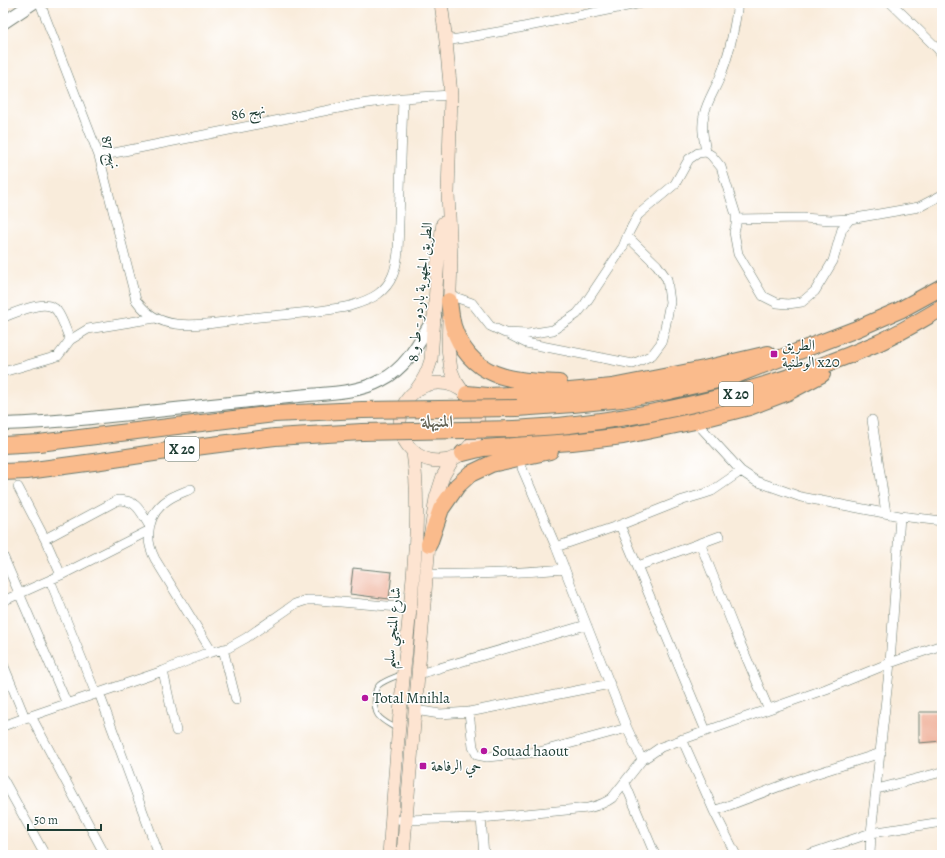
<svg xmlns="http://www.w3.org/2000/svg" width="945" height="858" viewBox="0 0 945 858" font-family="Alegreya,Amiri,serif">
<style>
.building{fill:#f0b49e}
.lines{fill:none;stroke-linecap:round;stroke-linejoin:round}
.service-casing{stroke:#6b7a6e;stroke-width:6}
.minor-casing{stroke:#6b7a6e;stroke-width:10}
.tertiary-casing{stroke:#6b7a6e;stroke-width:14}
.secondary-casing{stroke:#6b7a6e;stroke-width:14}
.trunk-casing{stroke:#6b7a6e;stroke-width:18}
.service{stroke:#fff;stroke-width:4.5}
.minor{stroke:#fff;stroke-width:9}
.tertiary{stroke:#fff;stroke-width:12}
.secondary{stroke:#fde4d1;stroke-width:13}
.trunk{stroke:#fabb8c;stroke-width:16}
.trunk-bridge-casing{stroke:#6b7a6e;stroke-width:18;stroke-linecap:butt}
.trunk-bridge{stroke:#fabb8c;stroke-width:16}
.poi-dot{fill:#b5179e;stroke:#fff;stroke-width:1.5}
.labels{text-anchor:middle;stroke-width:3;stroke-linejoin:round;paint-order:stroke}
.shield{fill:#fff;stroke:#627771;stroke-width:1}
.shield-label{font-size:14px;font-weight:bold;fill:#1f3d34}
.street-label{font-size:15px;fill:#1f3d34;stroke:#fff}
.poi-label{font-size:15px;fill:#1f3d34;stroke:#fff;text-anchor:start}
.quarter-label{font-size:17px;font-weight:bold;fill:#686759;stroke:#fff}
</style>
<rect width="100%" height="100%" fill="#fff"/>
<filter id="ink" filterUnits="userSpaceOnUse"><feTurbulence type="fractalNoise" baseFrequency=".025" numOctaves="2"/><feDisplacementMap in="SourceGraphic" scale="8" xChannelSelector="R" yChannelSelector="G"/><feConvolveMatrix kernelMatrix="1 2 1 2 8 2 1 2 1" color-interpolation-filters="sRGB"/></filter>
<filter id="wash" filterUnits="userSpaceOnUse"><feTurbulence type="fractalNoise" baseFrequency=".012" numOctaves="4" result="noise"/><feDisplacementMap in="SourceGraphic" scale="16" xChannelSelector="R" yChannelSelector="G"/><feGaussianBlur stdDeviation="0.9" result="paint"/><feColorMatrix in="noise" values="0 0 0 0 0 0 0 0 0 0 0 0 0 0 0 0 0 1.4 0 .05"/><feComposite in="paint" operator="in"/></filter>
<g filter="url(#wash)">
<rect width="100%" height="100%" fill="#f9ecdb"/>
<g id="blocks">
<!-- building -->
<path class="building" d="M353 568 392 572 389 599 350 594Z
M919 712H942V741L919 743Z"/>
</g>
</g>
<g filter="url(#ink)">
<use href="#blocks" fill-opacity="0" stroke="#6b7a6e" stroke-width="1"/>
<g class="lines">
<!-- service casing -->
<g class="service-casing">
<path id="service" d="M397 729C381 719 373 718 375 696 375 692 376 688 379 685 385 680 395 677 402 674"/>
</g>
<!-- minor casing -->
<g class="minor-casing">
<path id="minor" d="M40 3 99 156 136 300C146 314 158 322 176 324 199 327 228 321 251 318 284 314 318 313 350 306 360 303 371 299 378 294 393 283 396 268 398 252L403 98
M738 3C735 25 730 51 722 72 717 87 707 100 704 115 701 128 704 140 706 152L711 155 721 167 736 215V225L734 232 738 254 763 296 777 303 788 304 802 302 815 291 833 261 842 229 850 219
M891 3 938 49 942 55
M446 41 504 31 642 3
M99 156 354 105 403 98 451 95
M736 219 803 218 831 220 850 219 919 207 942 195
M449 295 472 303 490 326 505 333 528 334 553 330 577 314 585 304 623 247 629 232 638 215 675 184 689 159 698 153 706 152
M3 317C16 313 47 297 57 311 63 319 66 331 70 340
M510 335 526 343 633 364 652 355 661 343 665 328 670 302 667 279 657 265 627 236
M3 372 58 356 70 340 88 329 155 318
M872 420 886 513
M695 421 741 471 756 481 801 497 900 516 942 521
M522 468 556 547 627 728 642 760
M18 487 45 539 61 575
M191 489C184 492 175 495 169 499 147 513 144 538 155 559L212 652
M620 525 706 731
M45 539 118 500C137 500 140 511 149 525
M700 543 735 631 768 708
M556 547 620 525 683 500 703 494 712 491 741 471
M3 556 67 704
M638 566 720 536
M426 574C473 575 518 573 565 569
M50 580 96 694
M3 601 61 575 148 531
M223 649 236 700
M3 664 25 718
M163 671 176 731
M419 674 586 625
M99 693 159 855
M415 710 440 714 469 712 610 684
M469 712 473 747 477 755 487 757 539 752 627 728
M31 716 105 855
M3 726 25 718 163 671 204 654 228 648 246 638 295 604 307 600H318L410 608
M682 739 714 811 736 855
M3 779 45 855
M625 783 655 855
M877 789 942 772
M714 811 799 779 881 753
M481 818 484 855
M401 820 481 818 588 808C597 806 604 804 612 798L642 760 661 747 826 689 890 663 942 645
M807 855 871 833 942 822
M870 855 871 833 890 663 900 516"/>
</g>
<!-- tertiary casing -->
<g class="tertiary-casing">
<path id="tertiary" d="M3 23 33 3
M3 424C86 421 168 409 250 401 270 399 289 397 308 395 332 393 360 392 382 380 408 367 420 340 435 316"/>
</g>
<!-- secondary casing -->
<g class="secondary-casing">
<path id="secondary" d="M441 3 446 41 451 95 448 193 451 260 448 348 451 370 455 380 461 389
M400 422a39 39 0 1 1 78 0a39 39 0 1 1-78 0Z
M416 390C424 380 428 371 431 360L438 259 443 223
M389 855C394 786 399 717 406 649 412 584 422 517 413 452
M403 855 429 544 436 498 443 476 453 459"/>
</g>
<!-- trunk casing -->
<g class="trunk-casing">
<path id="trunk" d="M449 301C450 309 451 318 453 326 470 379 512 381 559 383
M467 394 488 396 549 393 612 387 704 369 768 354
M517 408 573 404 622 399 669 391 731 377 854 330 900 310 942 287
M515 429C535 427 556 427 576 424 680 412 782 385 878 343 900 333 921 320 942 308
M3 445 39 443 274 414 362 410
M463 453 483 448 572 442 623 436 695 421 749 407 788 392 822 374
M3 472 27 471 101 461 180 449 275 437 362 432
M429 544 441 509 457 486 470 474 491 464 550 451"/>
</g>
<!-- service -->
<use href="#service" class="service"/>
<!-- minor -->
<use href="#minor" class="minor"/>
<!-- tertiary -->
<use href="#tertiary" class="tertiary"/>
<!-- secondary -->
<use href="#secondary" class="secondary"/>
<!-- trunk -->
<use href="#trunk" class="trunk"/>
<!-- trunk-bridge casing -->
<g class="trunk-bridge-casing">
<path id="trunk-bridge" d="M362 410 517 408
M362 432 515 429"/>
</g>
<!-- trunk-bridge -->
<use href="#trunk-bridge" class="trunk-bridge"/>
</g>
</g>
<!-- markers -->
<g class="poi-dot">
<rect x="770" y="350" width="8" height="8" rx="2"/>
<circle cx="365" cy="698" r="4"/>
<circle cx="484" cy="751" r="4"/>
<rect x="419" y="762" width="8" height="8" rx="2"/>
</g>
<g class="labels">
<!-- shield labels -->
<g class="shield">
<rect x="719" y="382" width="34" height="24" rx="3"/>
<rect x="165" y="437" width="34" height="24" rx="3"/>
</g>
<g class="shield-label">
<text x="736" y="399">X 20</text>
<text x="182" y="454">X 20</text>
</g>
<!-- street labels -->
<g class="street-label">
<text transform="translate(248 112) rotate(-11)" y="5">نهج 86</text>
<text transform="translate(111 152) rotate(73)" y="5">نهج 87</text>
<text transform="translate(420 292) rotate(-84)" y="5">الطريق الجهوية باردو - ط و 8</text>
<text transform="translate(392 628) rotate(-85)" y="5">شارع المنجي سليم</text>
</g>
<!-- poi labels -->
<g class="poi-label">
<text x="782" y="350">الطريق<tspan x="782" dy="17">الوطنية x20</tspan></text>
<text x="373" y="703">Total Mnihla</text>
<text x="492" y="756">Souad haout</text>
<text x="431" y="771">حي الرفاهة</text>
</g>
<!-- quarter labels -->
<g class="quarter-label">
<text x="437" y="427">المنيهلة</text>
</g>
</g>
<!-- margin -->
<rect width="945" height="858" fill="none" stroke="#fff" stroke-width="16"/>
<!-- scale -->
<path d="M28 824v6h73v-6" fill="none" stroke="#1f3d34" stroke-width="2"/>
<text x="34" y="824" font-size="12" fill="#1f3d34" stroke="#ffffff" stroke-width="3" paint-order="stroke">50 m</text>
</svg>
